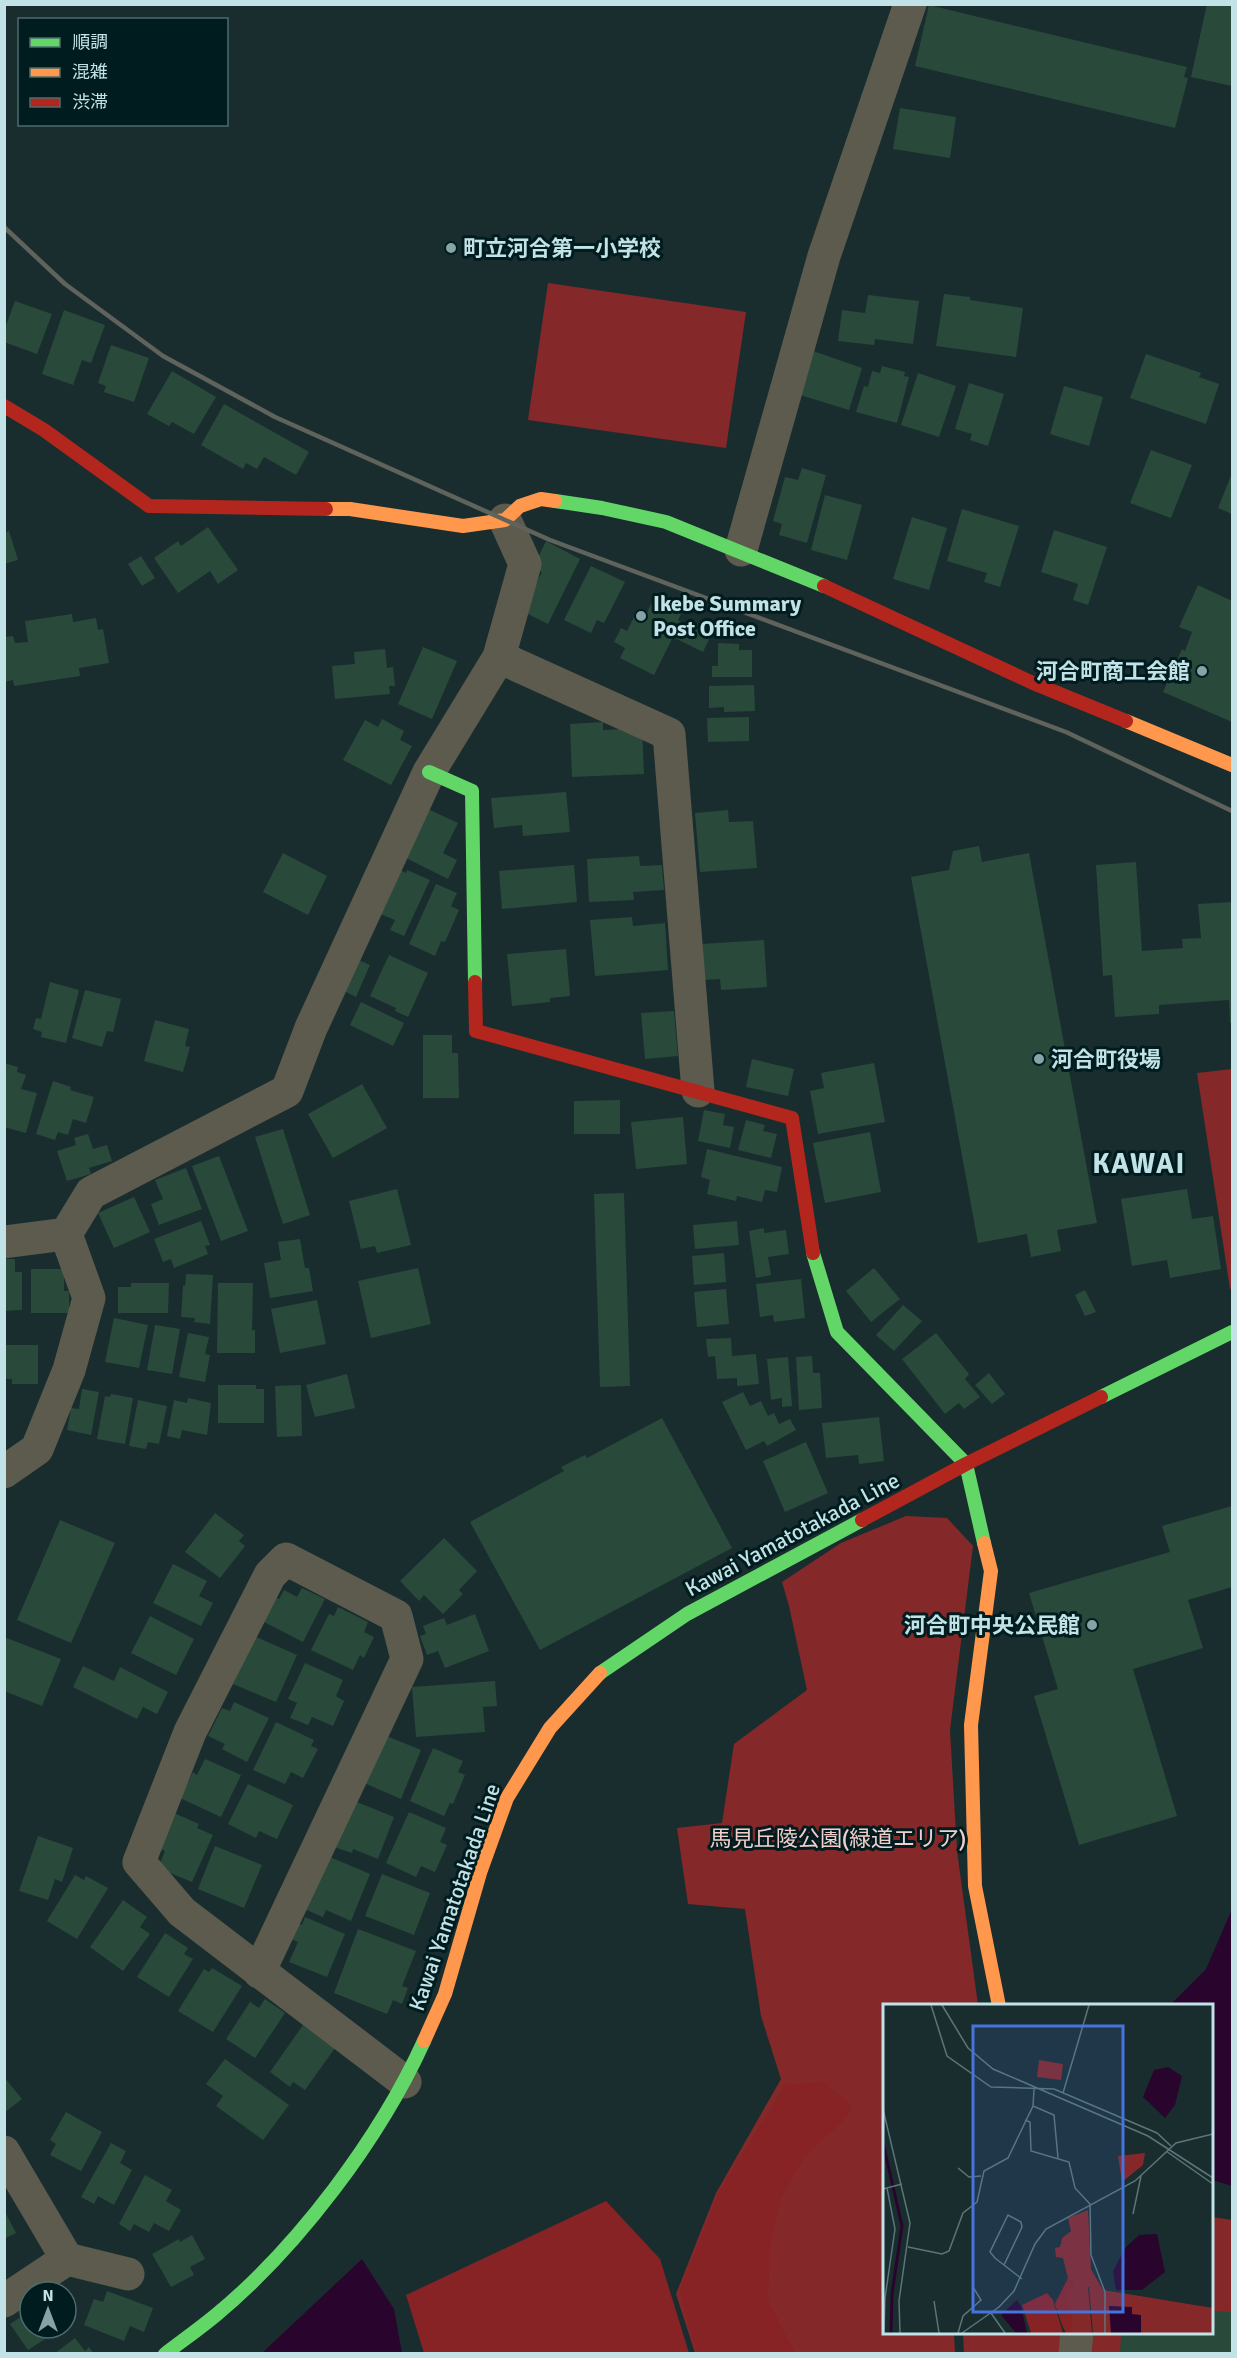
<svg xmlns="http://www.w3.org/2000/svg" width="1237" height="2358" viewBox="0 0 1237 2358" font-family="Signika,'Noto Sans JP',sans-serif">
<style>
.green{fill:#852829}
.forest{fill:#882325}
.water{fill:#29052e}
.building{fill:#29493a}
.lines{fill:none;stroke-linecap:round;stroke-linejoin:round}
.street{stroke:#5d5b4e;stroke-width:33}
.fast{stroke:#63d668;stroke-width:14}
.slow{stroke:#ff974d;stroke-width:14}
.jam{stroke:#b3261e;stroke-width:14}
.rail{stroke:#60635c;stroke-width:4.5}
.poi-dot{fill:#86a3a6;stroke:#001c1f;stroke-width:2}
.labels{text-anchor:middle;stroke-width:6;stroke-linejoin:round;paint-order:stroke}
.poi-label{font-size:22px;font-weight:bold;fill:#c1e2e6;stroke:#001c1f;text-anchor:start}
.street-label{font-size:22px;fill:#c1e2e6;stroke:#001c1f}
.park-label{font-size:22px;fill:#f0cfcc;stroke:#001c1f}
.district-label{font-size:28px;font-weight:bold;letter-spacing:1.5px;fill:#c1e2e6;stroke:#001c1f}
.inset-river{fill:none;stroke:#29052e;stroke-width:3}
.inset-road{fill:none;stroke:#5c7578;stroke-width:1.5}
.view{fill:#4673dc;fill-opacity:0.15;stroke:#4673dc;stroke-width:3}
.inset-edge{fill:none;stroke:#c1e2e6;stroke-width:3}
</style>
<rect width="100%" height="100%" fill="#192d2f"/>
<!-- green -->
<path class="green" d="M548 283 746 312 726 448 528 420Z
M1232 1069V1288L1230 1289 1197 1073Z
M906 1516 947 1518 973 1546 950 1730 957 1851 978 2005 884 2006V2332L954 2333 955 2353H695L676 2294 716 2193 781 2079 761 2016 745 1909 688 1904 677 1828 722 1823 734 1744 807 1690 789 1606 782 1582 841 1543Z
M1212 2217 1232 2220V2353H964L963 2333 1212 2332Z"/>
<!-- forest -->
<path class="forest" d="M823 2082 851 2105 848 2116 804 2158 782 2196 770 2244 768 2300 795 2353H697L679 2292 719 2192 785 2085Z
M606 2201 660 2259 689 2353H424L406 2295Z"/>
<!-- water -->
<path class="water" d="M1232 1909V2186L1212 2180V2006L1170 2005 1206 1969Z
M362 2259 394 2309 402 2353H262Z"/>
<!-- building -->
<path class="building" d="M1207 4H1232V86L1191 77Z
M929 5 1187 67 1184 77 1188 78 1175 128 915 66Z
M900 108 956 117 950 158 893 149Z
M944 294 970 297V300L1023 308 1016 357 936 346Z
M868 295 919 301 913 344 875 339 874 345 838 341 842 310 865 313Z
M15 301 52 314 37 354 4 342V331Z
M64 310 105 325 91 363 82 360 73 385 42 374Z
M111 345 149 358 134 402 104 392 106 386 98 383Z
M813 351 862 368 849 410 800 395Z
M1146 354 1201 373 1199 377 1219 384 1206 424 1130 398Z
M882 366 905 372 904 376 909 377 897 423 856 412 864 386 868 387 872 371 880 373Z
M172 371 216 397 194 434 172 422 169 426 147 414Z
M918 373 956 386 939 437 901 425Z
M969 383 1004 394 988 446 970 440 972 434 955 429Z
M1064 386 1103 397 1089 446 1050 434Z
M224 404 309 452 296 475 264 457 257 469 246 463 243 469 201 445Z
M1151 450 1192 465 1171 518 1130 503Z
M802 468 826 475 807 543 779 535 782 524 773 521 785 477 798 480Z
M1232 473V514L1218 508Z
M825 495 862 505 847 560 811 550Z
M962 509 1019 526 1000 587 984 582 987 573 947 561Z
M912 517 947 528 929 590 893 579Z
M208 527 238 570 218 584 210 571 178 593 154 558 178 541 181 546Z
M1054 530 1107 547 1088 605 1073 600 1078 584 1041 572Z
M9 531 18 560 4 564V533Z
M546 541 580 559 548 624 522 611 542 572 533 568Z
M141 556 155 578 142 586 128 564Z
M591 566 625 582 604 623 597 620 591 633 564 620Z
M1198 585 1232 601V722L1163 692 1182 649 1185 651 1192 632 1179 627Z
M653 600 681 614 678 620 687 625 690 620 713 631 703 652 673 637 654 675 620 658 625 648 614 642 621 628 627 631 634 617 643 621Z
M72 614 73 622 96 618 98 630 103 629 109 663 79 668 80 676 14 686 13 680 4 682V637L13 636 15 643 28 642 25 621Z
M718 643 739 644V650H752V677H712V666H718Z
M423 647 457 661 432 719 398 704Z
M385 649 387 668 393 667 395 686H389L390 694 335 699 332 666 355 664 354 652Z
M754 685 755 711 724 712V707L709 708V686Z
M749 717V741L708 742 707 718Z
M382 719 404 731 400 740 412 746 391 785 343 760 365 720 378 727Z
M603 722V730L642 728 644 774 572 777 570 724Z
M566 792 570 832 523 836 522 825 494 828 491 798Z
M428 809 458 823 443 853 457 860 448 879 404 857Z
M728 810 729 822 753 821 757 868 700 872 695 813Z
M979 846 982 862 1029 853 1097 1223 1057 1230 1061 1251 1031 1257 1027 1234 978 1243 911 877 949 870 953 851Z
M283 853 327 876 308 915 263 892Z
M639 856 640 866 662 865 664 890 633 892 634 900 589 902 587 859Z
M1136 862 1142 951 1183 948 1182 939 1201 938 1198 904 1232 902V1023H1230L1229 1000 1159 1005V1014L1115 1017 1112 975 1103 976 1096 865Z
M574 865 577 902 502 909 499 871Z
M400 870 406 873 407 870 430 880 404 936 390 930 395 920 380 914Z
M436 884 457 893 451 906 459 910 445 942 441 941 435 956 409 944Z
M632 917 633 926 665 923 668 970 595 976 590 920Z
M764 940 767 987 721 990 720 979 704 980 702 944Z
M566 949 570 996 550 998V1002L512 1006 507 954Z
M389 955 428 973 408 1017 395 1011 396 1008 370 996Z
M356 959 370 965 356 997 342 990Z
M50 982 79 990 66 1043 41 1037 42 1032 33 1029 36 1018 41 1019Z
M85 990 121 999 113 1032 107 1031 102 1047 72 1038Z
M361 1002 404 1023 393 1046 350 1025Z
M674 1011 678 1056 645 1059 641 1013Z
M155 1020 189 1029 185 1046 190 1047 183 1072 144 1061Z
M423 1035H452V1053H458L459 1098H423Z
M752 1059 794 1069 788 1096 746 1087Z
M4 1063 18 1067 17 1072 26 1075 21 1089 37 1093 26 1133 4 1127Z
M874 1063 885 1122 818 1134 810 1091 824 1088 821 1073Z
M53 1081 71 1087 70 1090 94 1097 86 1123 73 1119 68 1135 58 1132 55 1140 36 1134Z
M362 1084 387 1128 333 1158 308 1114Z
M620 1100V1134H574V1101Z
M704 1110 725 1114 723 1125 734 1127 730 1148 698 1141Z
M683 1117 687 1164 636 1169 631 1122Z
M746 1120 765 1125 763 1131 777 1134 771 1158 738 1150Z
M283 1129 310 1215 283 1224 255 1137Z
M870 1132 881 1192 825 1203 813 1143Z
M88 1134 93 1149 107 1145 112 1161 89 1168 91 1174 67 1181 57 1151 76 1145 74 1138Z
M707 1149 782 1167 777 1192 765 1190 762 1202 737 1196 736 1201 707 1194 710 1180 701 1177Z
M219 1156 248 1231 221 1241 192 1166Z
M186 1168 202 1209 159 1225 151 1204 163 1199 155 1180Z
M397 1189 411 1245 377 1253 375 1246 361 1249 349 1201Z
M1187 1189 1192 1219 1213 1216 1221 1269 1170 1278 1167 1260 1132 1266 1121 1199Z
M624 1193 630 1386 600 1387 594 1194Z
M134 1197 150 1232 114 1248 98 1213Z
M201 1221 210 1245 205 1246 208 1254 174 1268 171 1259 163 1262 154 1239Z
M737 1221 739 1245 695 1249 693 1225Z
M764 1228V1233L786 1230 789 1254 768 1257 771 1275 756 1278 749 1231Z
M300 1239 305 1268H309L313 1291 270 1298 264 1263 281 1260 278 1242Z
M724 1253 726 1282 694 1285 692 1256Z
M4 1259H15V1272H22V1310L4 1311Z
M418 1268 431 1324 371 1338 358 1281Z
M874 1268 900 1299 871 1322 846 1291Z
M31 1269H64V1291H69V1313H31Z
M186 1274 213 1275 210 1324 194 1322 195 1318 181 1317 183 1286H185Z
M801 1279 805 1318 774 1322 773 1315 760 1317 756 1284Z
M131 1283H169L168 1313H118V1287H131Z
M218 1283H253L252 1330H255V1353H217Z
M726 1289 729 1324 697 1327 694 1292Z
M1085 1290 1096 1312 1085 1316 1075 1295Z
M317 1300 326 1344 280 1353 271 1309Z
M903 1305 922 1321 894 1351 876 1335Z
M114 1318 148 1325 139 1368 105 1362Z
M155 1325 180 1329 172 1374 147 1370Z
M188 1333 209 1337 205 1354 210 1355 205 1382 179 1377Z
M936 1333 969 1374 965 1379 980 1397 964 1409 959 1403 945 1414 902 1359Z
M731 1338 732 1356 756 1354 759 1384 737 1386V1378L717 1379 715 1356 708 1357 706 1339Z
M4 1345H38V1384H12V1379H4Z
M812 1356 813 1373H820L822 1408 799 1410 796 1357Z
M788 1357 792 1406 782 1407V1398L771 1400 767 1359Z
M989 1373 1005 1394 992 1404 975 1385Z
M347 1374 355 1408 315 1417 306 1385Z
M218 1385H256V1389H264V1423H218Z
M301 1385 302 1436 277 1437 275 1386Z
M82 1389 99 1392 91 1435 67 1430 71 1408 79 1409Z
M743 1392 750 1406 761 1401 768 1416 774 1413 779 1424 790 1419 796 1430 767 1446 764 1441 746 1450 722 1402Z
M111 1394 133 1398 125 1444 97 1439 105 1396 110 1397Z
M188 1398 211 1403 207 1435 182 1430 180 1439 167 1436 174 1400 187 1403Z
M138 1400 167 1406 159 1444 148 1442 146 1449 129 1446Z
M879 1417 884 1461 859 1464 858 1455 826 1458 822 1423Z
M662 1418 732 1548 540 1650 470 1522 564 1471 561 1467 585 1455 587 1458Z
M806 1442 828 1493 785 1512 763 1461Z
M1232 1506V1587L1188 1600 1203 1648 1133 1669 1177 1816 1079 1845 1034 1696 1058 1689 1029 1593 1170 1552 1162 1526Z
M215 1513 244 1535 239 1541 245 1546 220 1578 185 1552Z
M60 1520 115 1543 71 1643 17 1620Z
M444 1538 477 1571 459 1590 463 1594 443 1614 424 1595 419 1601 400 1581Z
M173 1564 207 1581 199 1596 213 1603 201 1626 153 1603Z
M302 1588 325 1599 303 1642 264 1622 276 1597 279 1599 284 1590 297 1597Z
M338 1607 368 1622 364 1632 374 1637 364 1658 360 1655 353 1670 311 1650 329 1614 334 1616Z
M475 1614 489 1651 445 1668 438 1651 427 1655 420 1636 426 1634 423 1626 444 1618 447 1625Z
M150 1616 194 1639 176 1675 131 1653Z
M254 1636 297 1655 276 1702 233 1684Z
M4 1637 61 1659 42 1706 4 1691Z
M305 1663 343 1680 336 1696 344 1701 333 1726 312 1717 308 1725 290 1718 297 1703 288 1699Z
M83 1666 114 1681 120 1667 168 1692 157 1714 143 1707 137 1719 73 1687Z
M495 1681 497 1706 483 1707 485 1732 416 1737 412 1687Z
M234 1702 269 1718 247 1762 222 1749 225 1744 208 1736 222 1708 230 1711Z
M276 1722 314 1740 311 1746 318 1749 303 1778 291 1772 285 1784 253 1770Z
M384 1735 421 1750 401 1799 364 1783Z
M433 1748 463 1761 458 1772 465 1775 453 1804 450 1803 444 1816 410 1801Z
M205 1759 241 1775 221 1817 180 1798 193 1772 197 1775Z
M248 1784 293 1805 277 1839 259 1831 256 1838 228 1824Z
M352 1800 394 1817 378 1859 353 1849 352 1853 334 1847Z
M409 1812 446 1828 440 1842 447 1845 435 1872 421 1866 416 1877 386 1863Z
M174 1813 199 1824 197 1828 213 1835 192 1882 158 1868 165 1851 158 1848Z
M38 1836 73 1848 62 1882 55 1879 48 1900 19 1891Z
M215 1846 262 1865 244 1908 198 1889Z
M330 1857 370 1874 351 1921 326 1910 323 1917 302 1908Z
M382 1874 430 1893 414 1935 365 1916Z
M75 1875 84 1880 86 1876 108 1888 77 1939 47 1921Z
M123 1900 147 1917 140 1927 150 1934 123 1971 90 1947Z
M305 1917 345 1934 327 1977 289 1962 298 1942 289 1938 296 1923 302 1925Z
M358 1929 416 1951 402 1986 408 1988 402 2004 393 2000 387 2014 334 1993Z
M165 1933 188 1948 184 1954 193 1959 169 1997 137 1977Z
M212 1968 242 1986 213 2032 178 2011 204 1969 209 1972Z
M265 1999 285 2013 255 2058 226 2039 250 2002 259 2008Z
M303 2025 335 2048 305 2090 293 2082 290 2087 270 2072Z
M225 2059 289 2105 263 2140 216 2106 223 2096 206 2084Z
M4 2077 22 2099 4 2113Z
M66 2112 102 2132 81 2171 50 2155 56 2144 50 2140Z
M111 2143 126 2151 120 2163 132 2170 114 2205 98 2196 94 2204 81 2197Z
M145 2175 172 2190 166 2201 181 2210 169 2231 154 2223 149 2232 134 2224 130 2231 119 2224Z
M4 2210 16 2233 4 2239Z
M192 2235 205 2259 190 2267 194 2275 171 2287 152 2254 179 2239 180 2242Z
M107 2291 153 2308 144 2332 130 2326 124 2341 84 2325 94 2299 103 2302Z
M66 2305 76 2319 66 2325Z
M30 2311V2328H62L28 2350 10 2324Z
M1212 2311 1232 2312V2354H1120L1121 2332H1212Z
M75 2338 85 2351 89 2347 94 2354H54Z"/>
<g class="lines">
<!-- street -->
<path class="street" d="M741 550 824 256 910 4
M499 657 669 734 698 1091
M4 1242 66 1234
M4 1472 37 1449 69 1370 89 1298 66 1234 91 1193 287 1091 311 1028 429 772 499 657 525 564 505 520
M259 1972 407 1659 396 1616 286 1559 270 1575 190 1732 139 1862 182 1912 405 2082
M4 2152 67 2259 4 2301
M67 2259 128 2274
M1075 2354 1077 2332"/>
<!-- fast -->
<path class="fast" d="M555 501 602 508 666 522 824 586
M429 772 472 791 475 982
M813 1253 837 1332 966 1464 984 1543
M1101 1397 1232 1332
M600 1673 687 1614 862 1520
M165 2354C182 2341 199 2329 216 2315 298 2247 380 2138 424 2041"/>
<!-- slow -->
<path class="slow" d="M326 509H350L463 526 505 520 520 506 541 499 555 501
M1126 721 1232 765
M984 1543 991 1571 971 1725 975 1886 999 2006
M424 2041 445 1994 480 1873 507 1798 550 1728 600 1673"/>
<!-- jam -->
<path class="jam" d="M4 406 44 430 149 506 326 509
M824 586 1033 683 1126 721
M475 982 476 1031 792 1118 813 1253
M862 1520 966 1464 1101 1397"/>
<!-- rail -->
<path class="rail" d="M4 227 65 284 163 356 275 417 550 540 1066 732 1232 811"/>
</g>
<!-- markers -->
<g class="poi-dot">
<circle cx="451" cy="248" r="6"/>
<circle cx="641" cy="616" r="6"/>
<circle cx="1202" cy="671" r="6"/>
<circle cx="1039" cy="1059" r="6"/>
<circle cx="1092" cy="1625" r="6"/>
</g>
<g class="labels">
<!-- poi labels -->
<g class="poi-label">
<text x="463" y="256">町立河合第一小学校</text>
<text x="653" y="611">Ikebe Summary<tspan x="653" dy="25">Post Office</tspan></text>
<text x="1190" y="679" text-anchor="end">河合町商工会館</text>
<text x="1051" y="1067">河合町役場</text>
<text x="1080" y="1633" text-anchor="end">河合町中央公民館</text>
</g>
<!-- street labels -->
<g class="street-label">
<text transform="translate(792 1534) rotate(-28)" y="8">Kawai Yamatotakada Line</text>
<text transform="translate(454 1897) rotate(-71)" y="8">Kawai Yamatotakada Line</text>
</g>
<!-- park labels -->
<g class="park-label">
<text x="838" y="1846">馬見丘陵公園(緑道エリア)</text>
</g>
<!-- district labels -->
<g class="district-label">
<text x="1139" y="1173">KAWAI</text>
</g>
</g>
<!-- overview -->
<g transform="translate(883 2004)">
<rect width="330" height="330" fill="#192d2f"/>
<path d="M156 56 180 60 178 76 154 73ZM262 149 260 161 239 178 235 152ZM205 206 208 265 220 286 330 304V329H210L206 283 212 282 205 283 209 329H183L172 300 185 274 180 254 173 253 172 244 177 243 179 234 188 227 185 214Z" fill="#852829"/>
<path d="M185 275 193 278 183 294 189 312 188 329H183L179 321 172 300ZM164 289 170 296 180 329H148L139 301Z" fill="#882325"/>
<path d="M285 63 299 72 292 101 282 114 260 93 271 66ZM274 230 282 268 259 286H233L230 267 243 243 256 231ZM134 296 138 302 144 329H133L118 311ZM226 302 249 303V310L258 311V329H228Z" fill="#29052e"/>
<path class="inset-river" d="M0 139 19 222 9 290 8 329"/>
<path class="inset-road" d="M48 1 64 52 108 83 171 85 274 129 288 142M59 1 85 44 110 65 265 132 330 174M180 89 206 1M150 102 171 111 175 154M0 105 27 219 16 297 17 329M142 116 147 118 148 147 186 158 192 184 207 200 208 251 222 288V329M283 147 330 180M75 164 86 173 98 172M0 185 19 180M250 210 258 172M25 243 59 250 66 247 80 209 94 198 101 167 125 154 150 102 151 85M121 261 139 223 138 218 125 211 107 248 112 254 139 275M51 297 56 329M108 309 122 329M1 329 2 294 12 225 4 184M75 329 80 312 98 296 90 283M79 329 116 303 131 287 152 240 163 225 252 177 293 139 330 130"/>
<path class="view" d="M90 22H240V308H90Z"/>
<rect width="330" height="330" class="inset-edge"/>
</g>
<!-- border -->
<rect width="1237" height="2358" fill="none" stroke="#c1e2e6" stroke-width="12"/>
<!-- legend -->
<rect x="18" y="18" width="210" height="108" fill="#001c1f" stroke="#4d6b6f" stroke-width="1.5"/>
<rect x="30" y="38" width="30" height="9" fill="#63d668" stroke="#4d6b6f" stroke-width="1.5"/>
<text x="72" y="48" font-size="18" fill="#c1e2e6">順調</text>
<rect x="30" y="68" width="30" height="9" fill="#ff974d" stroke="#4d6b6f" stroke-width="1.5"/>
<text x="72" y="78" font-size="18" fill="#c1e2e6">混雑</text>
<rect x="30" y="98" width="30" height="9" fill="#b3261e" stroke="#4d6b6f" stroke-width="1.5"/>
<text x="72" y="108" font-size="18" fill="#c1e2e6">渋滞</text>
<!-- north arrow -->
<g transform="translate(48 2310)"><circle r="28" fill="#001c1f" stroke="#4d6b6f" stroke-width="1.5"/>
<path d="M0-4.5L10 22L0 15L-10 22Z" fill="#86a3a6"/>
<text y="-9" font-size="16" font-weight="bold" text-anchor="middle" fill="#c1e2e6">N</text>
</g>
</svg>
